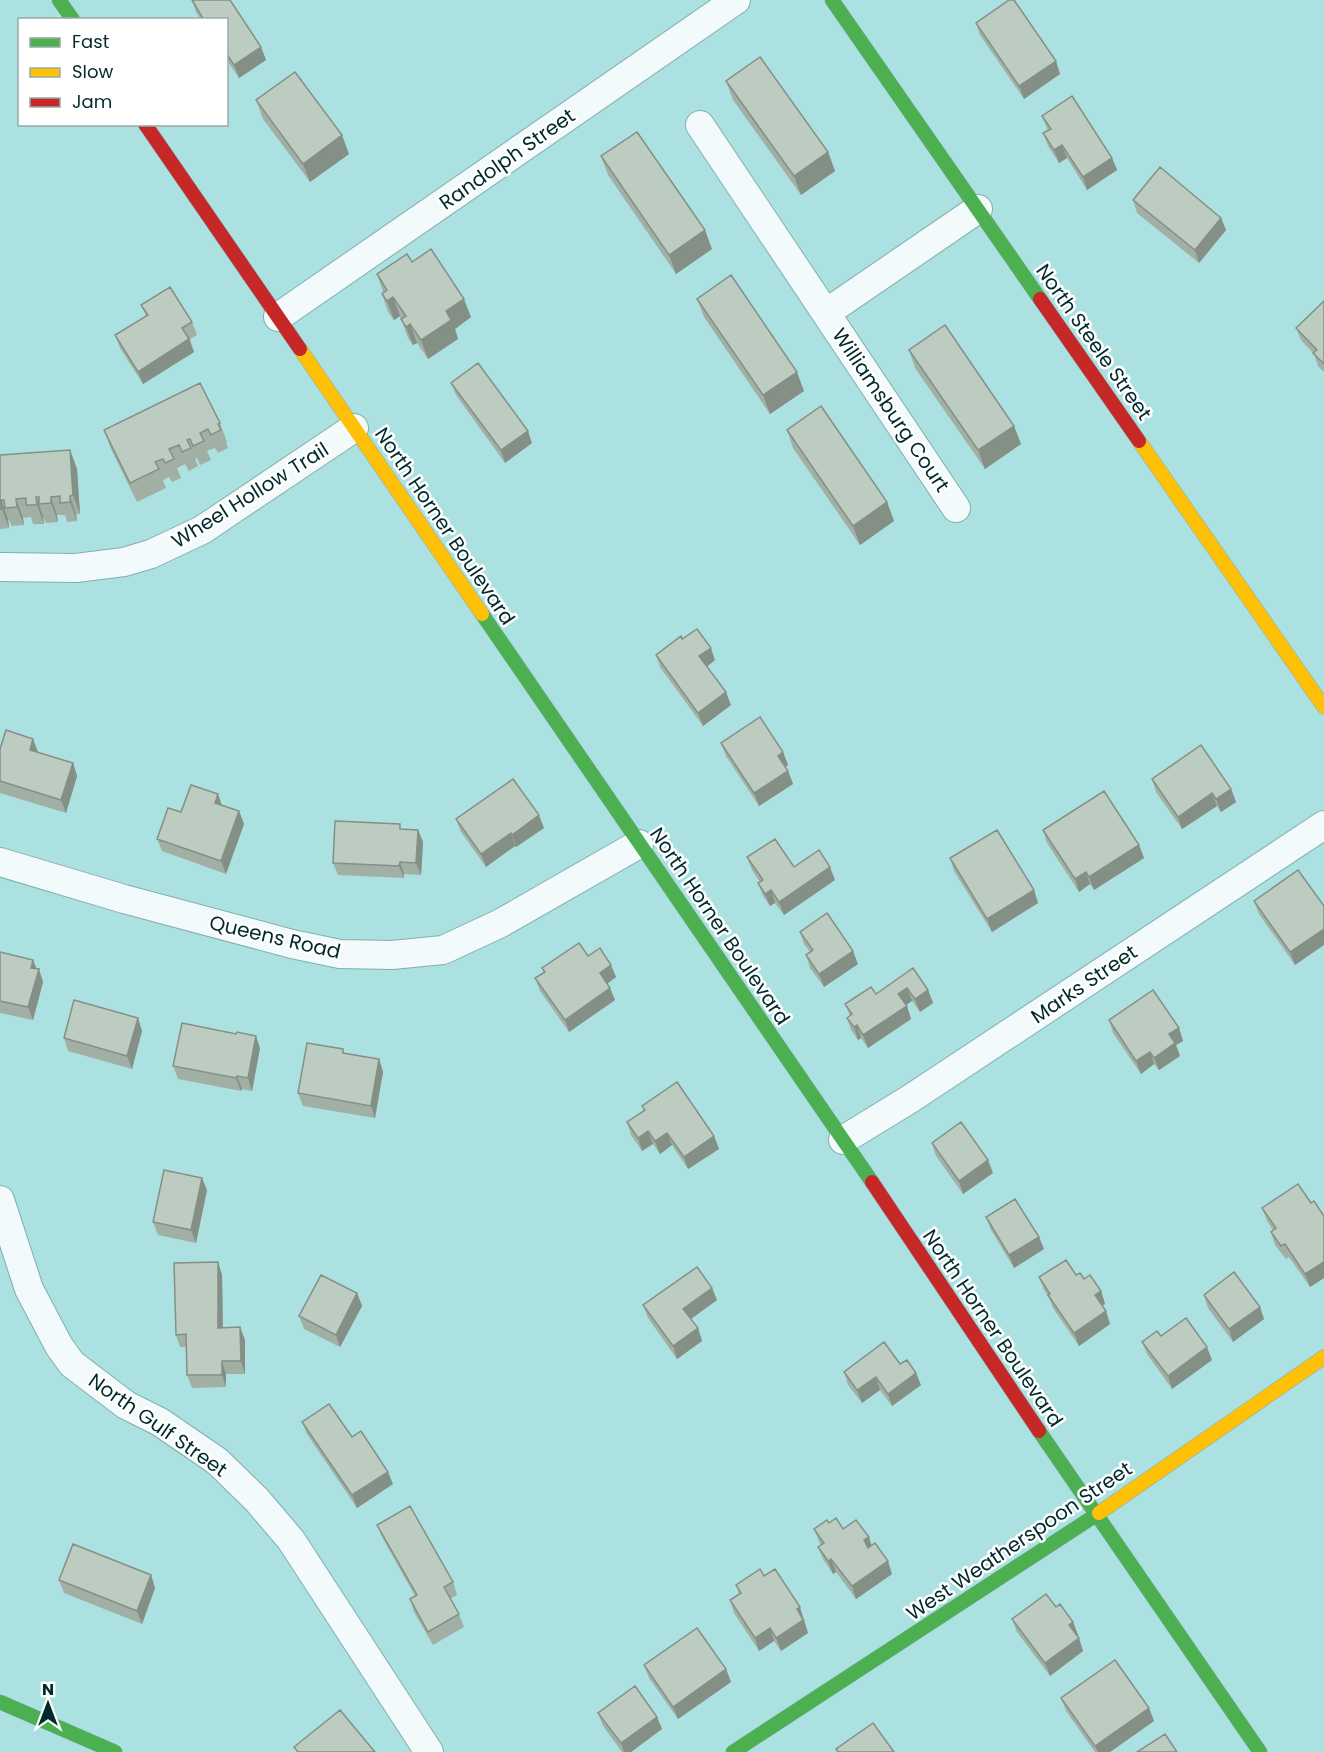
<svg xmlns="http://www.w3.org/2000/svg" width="1324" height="1752" viewBox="0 0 1324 1752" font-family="Poppins,sans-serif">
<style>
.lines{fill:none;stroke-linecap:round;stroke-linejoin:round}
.street-casing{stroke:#83aeaf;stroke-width:30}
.fast-casing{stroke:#83aeaf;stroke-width:15}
.slow-casing{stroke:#83aeaf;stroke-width:15}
.jam-casing{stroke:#83aeaf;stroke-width:15}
.street{stroke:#f3fafb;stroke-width:28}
.fast{stroke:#4caf50;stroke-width:14}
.slow{stroke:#ffc107;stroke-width:14}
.jam{stroke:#c62828;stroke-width:14}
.wall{fill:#a2afa5}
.shaded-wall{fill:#848f86}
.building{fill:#bcccc0;stroke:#848f86;stroke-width:1.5}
.labels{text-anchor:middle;stroke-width:5;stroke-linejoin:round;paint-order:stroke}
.street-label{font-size:20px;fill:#002a2b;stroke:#fff}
</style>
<rect width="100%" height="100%" fill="#ace1e2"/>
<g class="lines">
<!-- street casing -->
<g class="street-casing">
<path id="street" d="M700 125 956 508
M826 313 978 209
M278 317 736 0
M0 567 76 568 124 562 151 554 202 530 354 428
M0 862 124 899 292 944 340 954 392 955 443 950 501 923 639 844
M843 1140 910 1099 1324 825
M0 1200 29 1289 59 1346 72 1364 126 1405 160 1422 217 1461 257 1500 291 1540 429 1752"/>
</g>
<!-- fast casing -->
<g class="fast-casing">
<path id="fast" d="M59 0 73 20
M832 0 1040 299
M482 614 872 1182
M1039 1431 1260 1752
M0 1702 115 1752
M733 1752 1099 1513"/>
</g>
<!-- slow casing -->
<g class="slow-casing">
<path id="slow" d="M300 349 482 614
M1139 441 1324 707
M1099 1513 1324 1357"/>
</g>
<!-- jam casing -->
<g class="jam-casing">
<path id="jam" d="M145 124 300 349
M1040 299 1139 441
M872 1182 1039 1431"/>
</g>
<!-- street -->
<use href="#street" class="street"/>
<!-- fast -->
<use href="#fast" class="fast"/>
<!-- slow -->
<use href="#slow" class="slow"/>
<!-- jam -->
<use href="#jam" class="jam"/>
</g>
<!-- wall -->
<path class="wall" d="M192 0H230L261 47 266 60 239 78 226 59V20H201L196 12Z
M976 23 1056 61 1060 74 1024 99 980 35Z
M726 81 828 152 835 171 801 195 733 100Z
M256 100 349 154 310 182 263 119Z
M1042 116 1112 158 1117 170 1087 190 1067 158 1059 163 1048 146 1043 133 1048 131Z
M601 156 712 249 676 274 608 175Z
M1133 200 1221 218 1226 230 1199 263 1137 213Z
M412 262 471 317 455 329 458 339 428 359 417 343 413 345 408 338 400 316 394 320 388 312 382 294 383 292 377 274Z
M697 299 804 391 770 414 704 317Z
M1324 301V372L1318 366 1314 354 1301 340 1296 328Z
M141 305 192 322 197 335 190 339 194 352 143 384 120 348 115 335 146 316Z
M909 350 1014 426 1021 444 985 469 915 368Z
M451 383 532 443 505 463 456 395Z
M220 423 227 442H226L228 448 218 453 215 448 207 451 211 460 200 465 197 458 195 459 198 466 189 471 185 464 177 468 181 478 172 482 169 477 163 480 166 488 137 502 111 449 104 430Z
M787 430 887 502 894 521 860 545 793 448Z
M70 450 77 469 80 514H76L77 521 67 522 65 515H57L58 522 46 523 43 516 44 524H33L31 517 23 518 24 525 12 526 8 519 9 528 0 529V455Z
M682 639 715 660 707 666 731 705 703 726 660 667 656 655Z
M33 739 38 753 73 763 77 776 66 813 0 793V749Z
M721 743 783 752 788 765 785 767 788 771 793 784 759 806 726 756Z
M1152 779 1231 789 1236 802 1221 812 1217 806 1182 829 1156 792Z
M218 794 222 805 239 811 244 824 226 874 162 851 157 839 181 812Z
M456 819 544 828 516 847 515 846 486 867 461 832Z
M402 829 418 830 423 842 421 875 404 874V878L338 875 333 863Z
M1043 830 1139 845 1144 858 1094 890 1090 884 1079 892 1047 843Z
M747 857 794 867 835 880 784 915 775 903 770 906 763 896 758 883 760 882 752 870Z
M950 858 1034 890 1038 903 992 932 954 871Z
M1298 870 1295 965 1259 914 1254 901Z
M800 932 858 964 824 987 810 968 806 955 810 952 804 944Z
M0 952 37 969 43 982 33 1020 0 1013Z
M588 956 616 977 607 984 615 1000 569 1032 540 991 535 978 544 973 542 968Z
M913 968 928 990 933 1003 920 1012 912 1001 906 1005 911 1019 868 1048 861 1038 858 1040 851 1030 847 1018 850 1016 845 1004 876 994Z
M138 1018 142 1031 132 1069 68 1051 64 1038Z
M1109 1020 1179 1028 1183 1041 1176 1045 1180 1056 1159 1070 1154 1064 1141 1074 1113 1033Z
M236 1034 260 1048 252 1091 242 1089 241 1091 178 1079 173 1066Z
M343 1049 344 1053 379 1059 383 1072 375 1118 303 1106 298 1093Z
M642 1106 714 1136 719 1149 688 1169 672 1145 660 1154 653 1144 642 1151 631 1135 627 1122 644 1110Z
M932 1143 993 1173 963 1194 936 1156Z
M207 1190 196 1243 158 1235 153 1222Z
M1311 1203 1324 1216V1278L1310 1287 1289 1257 1286 1259 1275 1245 1271 1232 1273 1230 1267 1221 1262 1208Z
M986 1217 1039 1237 1044 1249 1014 1268 991 1230Z
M218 1262 222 1275 223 1328 240 1327 245 1340V1374H226V1387L192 1388 187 1375V1347H180L176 1335Z
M1039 1277 1084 1279 1101 1291 1105 1304 1102 1306 1106 1311 1110 1324 1079 1346 1053 1308 1049 1298 1044 1290Z
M712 1288 717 1300 691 1319 698 1328 702 1341 677 1359 648 1318 643 1305Z
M357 1293 362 1306 340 1347 304 1329 299 1316Z
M1204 1295 1264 1319 1233 1342 1208 1308Z
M1161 1336 1212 1360 1172 1389 1147 1354 1142 1342Z
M900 1364 921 1385 892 1406 880 1390 862 1403 848 1385 844 1372Z
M302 1422 352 1437 393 1484 357 1508 307 1434Z
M829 1523 843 1529 872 1546 892 1574 856 1599 836 1572 833 1574 823 1559 818 1547 821 1545 819 1542 814 1529Z
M377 1525 453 1582 457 1595 450 1599 459 1614 464 1627 433 1645 414 1612 410 1599 415 1596 382 1537Z
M151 1575 155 1588 142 1624 64 1593 59 1580Z
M764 1576 805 1620 804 1621 808 1633 781 1651 774 1641 759 1651 734 1613 730 1600 739 1594 736 1585Z
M1056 1607 1073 1622 1078 1635 1077 1636 1083 1651 1050 1676 1017 1632 1012 1619Z
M644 1665 726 1669 731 1682 678 1719 649 1678Z
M1061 1698 1149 1708 1154 1721 1110 1752H1095L1066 1711Z
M598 1713 657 1717 662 1729 631 1752H622L603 1726Z"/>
<!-- shaded-wall -->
<path class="shaded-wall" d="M261 47 266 60 239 78 234 65Z
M1056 61 1060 74 1024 99 1019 86Z
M342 135 349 154 310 182 303 164Z
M1062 145 1067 158 1059 163 1054 150Z
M828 152 835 171 801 195 794 176Z
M1112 158 1117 170 1087 190 1083 177Z
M1221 218 1226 230 1199 263 1195 250Z
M705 230 712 249 676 274 669 255Z
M393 297 400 316 394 320 387 301Z
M464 299 471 317 455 329 458 339 428 359 421 340 446 311Z
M410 324 417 343 413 345 406 327Z
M189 339 194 352 143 384 138 372Z
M797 372 804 391 770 414 763 395Z
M1014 426 1021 444 985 469 978 450Z
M528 431 532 443 505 463 501 450Z
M70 450 77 469 80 514 73 495Z
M70 496 76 514 77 521 70 502Z
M36 497 43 516 44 524 37 505Z
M51 497 57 515 58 522 51 503Z
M16 499 23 518 24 525 17 507Z
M1 500 8 519 9 528 2 509Z
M887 502 894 521 860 545 853 526Z
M711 648 715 660 704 669 699 656Z
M726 692 731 705 703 726 698 713Z
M33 739 38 752 35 763 30 750Z
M783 752 788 765 783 769 778 756Z
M73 763 77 776 66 813 61 800Z
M788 771 793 784 759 806 754 793Z
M1231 789 1236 802 1221 812 1216 799Z
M1212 793 1217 806 1182 829 1178 817Z
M218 794 222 807 215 803Z
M239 811 244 824 226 874 221 861Z
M539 815 544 828 516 847 512 835Z
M418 830 423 842 421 875 416 863Z
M511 833 515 846 486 867 481 854Z
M1139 845 1144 858 1094 890 1089 877Z
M400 862 404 874V878L399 866Z
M830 867 835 880 784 915 779 902Z
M1086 872 1090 884 1079 892 1075 879Z
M771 890 775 903 770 906 765 894Z
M1034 890 1038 903 992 932 987 919Z
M1324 929V945L1295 965 1290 952Z
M853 951 858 964 824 987 819 974Z
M33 960 38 972 39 969 43 982 33 1020 28 1007 31 968Z
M611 965 616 977 604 986 600 973Z
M610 988 615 1000 569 1032 565 1020Z
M907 988 912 1001 903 1007 898 994Z
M928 990 933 1003 920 1012 915 999Z
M907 1006 911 1019 868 1048 863 1035Z
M138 1018 142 1031 132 1069 127 1056Z
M857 1025 861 1038 858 1040 854 1027Z
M1179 1028 1183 1041 1176 1045 1180 1056 1159 1070 1154 1058 1169 1034Z
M256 1036 260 1048 252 1091 248 1078Z
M1150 1052 1154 1064 1141 1074 1136 1061Z
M379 1059 383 1072 375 1118 371 1106Z
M237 1076 242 1089 241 1091 236 1078Z
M648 1131 653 1144 642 1151 638 1138Z
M667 1133 672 1145 660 1154 655 1141Z
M714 1136 719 1149 688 1169 684 1157Z
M988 1160 993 1173 963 1194 959 1181Z
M202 1178 207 1190 196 1243 191 1230Z
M1039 1237 1044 1249 1014 1268 1009 1255Z
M218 1262 222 1275 223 1341 218 1328Z
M1324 1262V1278L1310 1287 1305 1274Z
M712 1288 717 1300 688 1321 683 1309Z
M1101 1291 1105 1304 1099 1308 1095 1295Z
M357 1293 362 1306 340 1347 336 1335Z
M1260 1307 1264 1319 1233 1342 1229 1329Z
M1106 1311 1110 1324 1079 1346 1074 1333Z
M240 1327 245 1340V1374L241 1361Z
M698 1328 702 1341 677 1359 673 1346Z
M1207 1347 1212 1360 1172 1389 1168 1376Z
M222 1361 226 1374V1387L222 1375Z
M916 1373 921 1385 892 1406 888 1394Z
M876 1377 880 1390 862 1403 857 1390Z
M388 1472 393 1484 357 1508 352 1495Z
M869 1537 873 1550 868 1553 864 1540Z
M831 1559 836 1572 833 1574 828 1561Z
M888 1561 892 1574 856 1599 852 1586Z
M151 1575 155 1588 142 1624 137 1611Z
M800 1607 808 1633 781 1651 776 1638 797 1609Z
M1073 1622 1078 1635 1074 1638 1069 1625Z
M770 1628 774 1641 759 1651 755 1638Z
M1079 1638 1083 1651 1050 1676 1045 1663Z
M726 1669 731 1682 678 1719 673 1707Z
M1149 1708 1154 1721 1110 1752H1098L1095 1746Z
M657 1717 662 1729 631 1752H624L621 1743Z"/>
<!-- building -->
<path class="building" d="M192 0H230L261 47 234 65 226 53V20H204Z
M1009 0H1014L1056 61 1019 86 976 23Z
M760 57 828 152 794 176 726 81Z
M295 72 342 135 303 164 256 100Z
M1072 96 1112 158 1083 177 1062 145 1054 150 1043 133 1051 129 1042 116Z
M637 132 705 230 669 255 601 156Z
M1160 167 1221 218 1195 250 1133 200Z
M431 249 464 299 446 311 451 320 421 340 410 324 406 327 401 319 406 316 393 297 387 301 382 294 387 290 377 274 407 254 412 262Z
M731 275 797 372 763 395 697 299Z
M170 287 192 322 182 328 189 339 138 372 115 335 148 315 141 305Z
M1324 301V364L1313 353 1317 350 1296 328Z
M945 325 1014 426 978 450 909 350Z
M478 363 528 431 501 450 451 383Z
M200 383 220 423 218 424 221 430 211 435 208 429 200 433 204 441 193 446 190 439 187 440 191 448 182 452 179 445 169 449 174 459 165 463 163 459 155 462 159 469 130 483 104 430Z
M821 406 887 502 853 526 787 430Z
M70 450 73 495 70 496V502L60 503V496L51 497V503L39 504V497H36L37 505H26V498L16 499 17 507 5 508 4 500H1L2 509H0V455Z
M697 629 711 648 699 656 726 692 698 713 656 655 681 636 682 639Z
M760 717 783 752 778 756 788 771 754 793 721 743Z
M6 730 33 739 30 750 73 763 61 800 0 781V749Z
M1201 745 1231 789 1216 799 1212 793 1178 817 1152 779Z
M513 779 539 815 512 835 511 833 481 854 456 819Z
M191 785 218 794 215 803 239 811 221 861 157 839 168 808 181 812Z
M1104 791 1139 845 1089 877 1086 872 1075 879 1043 830Z
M335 821 400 824V829L418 830 416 863 400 862 399 866 333 863Z
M997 830 1034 890 987 919 950 858Z
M775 839 794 867 819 850 830 867 779 902 771 890 765 894 758 883 763 880 747 857Z
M1298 870 1324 906V929L1290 952 1254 901Z
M827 913 853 951 819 974 806 955 813 950 800 932Z
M579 943 588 956 600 948 611 965 600 973 610 988 565 1020 535 978 545 972 542 968Z
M0 952 33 960 31 968 39 969 28 1007 0 1001Z
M913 968 928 990 915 999 907 988 898 994 907 1006 863 1035 857 1025 854 1027 847 1018 852 1014 845 1004 871 987 876 994Z
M1153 990 1179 1028 1169 1034 1175 1043 1154 1058 1150 1052 1136 1061 1109 1020Z
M74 1000 138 1018 127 1056 64 1038Z
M182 1023 236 1034 237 1032 256 1036 248 1078 237 1076 236 1078 173 1066Z
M307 1043 343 1049V1053L379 1059 371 1106 298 1093Z
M677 1082 714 1136 684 1157 667 1133 655 1141 648 1131 638 1138 627 1122 645 1110 642 1106Z
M961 1122 988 1160 959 1181 932 1143Z
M164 1170 202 1178 191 1230 153 1222Z
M1298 1184 1311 1203 1314 1201 1324 1216V1262L1305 1274 1285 1244 1281 1246 1271 1232 1276 1228 1262 1208Z
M1015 1199 1039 1237 1009 1255 986 1217Z
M1066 1260 1076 1275 1080 1273 1084 1279 1090 1275 1101 1291 1095 1295 1106 1311 1074 1333 1048 1295 1050 1294 1039 1277Z
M218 1262V1328L240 1327 241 1361H222V1375H187L186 1334 176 1335 174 1263Z
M697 1267 712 1288 683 1309 698 1328 673 1346 643 1305Z
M1234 1272 1260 1307 1229 1329 1204 1295Z
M321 1275 357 1293 336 1335 299 1316Z
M1186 1318 1207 1347 1168 1376 1142 1342 1157 1331 1161 1336Z
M884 1342 900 1364 907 1360 916 1373 888 1394 876 1377 857 1390 844 1372Z
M329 1404 352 1437 361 1431 388 1472 352 1495 302 1422Z
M410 1506 453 1582 444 1587 459 1614 428 1632 410 1599 417 1595 377 1525Z
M836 1518 843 1529 856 1520 869 1537 864 1540 868 1548 875 1543 888 1561 852 1586 831 1559 828 1561 818 1547 824 1543 814 1529 827 1520 829 1523Z
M73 1544 151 1575 137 1611 59 1580Z
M760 1569 764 1576 775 1569 800 1607 797 1609 803 1620 776 1638 770 1628 755 1638 730 1600 741 1593 736 1585Z
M1046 1594 1056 1607 1060 1604 1073 1622 1069 1625 1079 1638 1045 1663 1012 1619Z
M697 1628 726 1669 673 1707 644 1665Z
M1115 1660 1149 1708 1095 1746 1061 1698Z
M635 1686 657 1717 621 1743 598 1713Z
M340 1710 375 1752H298L294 1747Z
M873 1723 894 1752H838L836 1749Z
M1165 1734 1177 1752H1137Z"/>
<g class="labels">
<!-- street labels -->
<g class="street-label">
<text transform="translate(507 159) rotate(-35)" y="7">Randolph Street</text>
<text transform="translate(1094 342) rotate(55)" y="7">North Steele Street</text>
<text transform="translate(891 410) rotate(56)" y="7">Williamsburg Court</text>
<text transform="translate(250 495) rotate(-32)" y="7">Wheel Hollow Trail</text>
<text transform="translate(445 526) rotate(56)" y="7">North Horner Boulevard</text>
<text transform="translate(720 926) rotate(56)" y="7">North Horner Boulevard</text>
<text transform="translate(275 937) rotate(13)" y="7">Queens Road</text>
<text transform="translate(1084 984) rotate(-34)" y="7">Marks Street</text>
<text transform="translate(993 1328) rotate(56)" y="7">North Horner Boulevard</text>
<text transform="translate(158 1425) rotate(35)" y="7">North Gulf Street</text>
<text transform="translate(1019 1541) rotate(-34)" y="7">West Weatherspoon Street</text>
</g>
</g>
<!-- legend -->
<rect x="18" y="18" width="210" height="108" fill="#ffffff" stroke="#99aaaa" stroke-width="1.5"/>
<rect x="30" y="38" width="30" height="9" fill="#4caf50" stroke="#99aaaa" stroke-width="1.5"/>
<text x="72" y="48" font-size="18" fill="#002a2b">Fast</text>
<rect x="30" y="68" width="30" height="9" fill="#ffc107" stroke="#99aaaa" stroke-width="1.5"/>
<text x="72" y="78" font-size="18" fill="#002a2b">Slow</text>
<rect x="30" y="98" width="30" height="9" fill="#c62828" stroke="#99aaaa" stroke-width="1.5"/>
<text x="72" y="108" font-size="18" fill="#002a2b">Jam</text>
<!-- north arrow -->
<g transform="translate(48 1704)" stroke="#ffffff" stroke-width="4.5" paint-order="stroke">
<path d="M0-4.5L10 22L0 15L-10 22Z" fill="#002a2b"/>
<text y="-9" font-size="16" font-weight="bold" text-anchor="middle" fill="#002a2b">N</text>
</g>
</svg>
